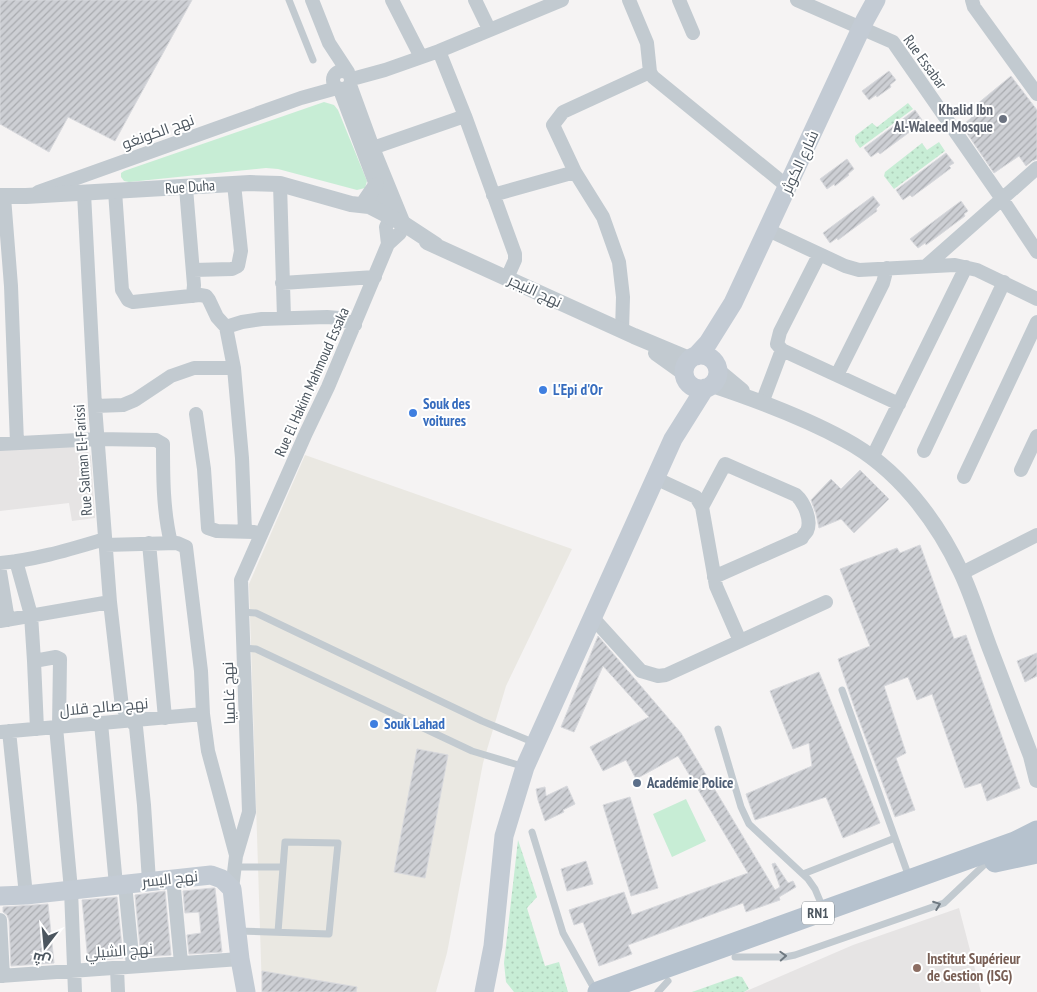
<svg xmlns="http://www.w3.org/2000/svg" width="1037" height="992" viewBox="0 0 1037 992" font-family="'PT Sans Narrow',Cairo,sans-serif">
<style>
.commercial{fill:#eae8e2}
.education{fill:#e6e4e4}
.grass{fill:url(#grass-dots)}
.park{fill:#c7edd5}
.building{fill:url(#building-hatch);stroke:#d8d9dd}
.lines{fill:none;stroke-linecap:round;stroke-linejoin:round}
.service{stroke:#c2cad0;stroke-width:7}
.minor{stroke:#c2cad0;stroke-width:14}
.tertiary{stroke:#c2cad0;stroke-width:16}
.secondary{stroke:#c3cbd4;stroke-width:19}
.primary{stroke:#b6c2ce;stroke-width:21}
.oneway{stroke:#6f7981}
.worship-dot{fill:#6b7280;stroke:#fff;stroke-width:2}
.shop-dot{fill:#3f7fe0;stroke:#fff;stroke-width:2}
.service-dot{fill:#5c6f8a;stroke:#fff;stroke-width:2}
.education-dot{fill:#8d6e63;stroke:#fff;stroke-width:2}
.labels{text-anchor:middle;stroke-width:4;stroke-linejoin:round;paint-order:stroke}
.shield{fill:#fff;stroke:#82898f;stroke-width:1}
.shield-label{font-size:14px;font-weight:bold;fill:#4c565f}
.street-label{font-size:15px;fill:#4c565f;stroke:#fff}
.worship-label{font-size:15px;font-weight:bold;fill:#5b616d;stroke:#fff;text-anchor:end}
.shop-label{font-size:15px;font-weight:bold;fill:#366cbe;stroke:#fff;text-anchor:start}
.service-label{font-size:15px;font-weight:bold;fill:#4e5e75;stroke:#fff;text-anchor:start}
.education-label{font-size:15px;font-weight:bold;fill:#785e54;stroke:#fff;text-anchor:start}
</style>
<defs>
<pattern id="grass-dots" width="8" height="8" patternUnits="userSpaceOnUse" patternTransform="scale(1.25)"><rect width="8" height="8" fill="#c7edd5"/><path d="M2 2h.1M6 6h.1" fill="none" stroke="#adcdb9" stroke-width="1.8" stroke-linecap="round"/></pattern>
<pattern id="building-hatch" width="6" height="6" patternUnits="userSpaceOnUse" patternTransform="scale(1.25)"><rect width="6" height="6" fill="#cdcfd4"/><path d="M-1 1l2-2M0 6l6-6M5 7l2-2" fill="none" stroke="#a9abaf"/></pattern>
</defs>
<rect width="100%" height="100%" fill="#f5f3f3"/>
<!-- commercial -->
<path class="commercial" d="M305 455 572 549 506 686 483 763 447 953 436 992H262L249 584Z"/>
<!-- education -->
<path class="education" d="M82 444 91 456 95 518 72 521 69 503 0 511V449Z
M959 908 981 992H744L853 945Z"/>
<!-- grass -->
<path class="grass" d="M908 103 913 109 860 148 855 141V136L872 123 877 127Z
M939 142 945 151 894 189 884 176 885 172 922 143 927 150Z
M518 840 537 897 527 908 545 966 559 962 568 992H514L506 982 504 963Z
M737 976 742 977 749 989 744 992H692Z"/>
<!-- park -->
<path class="park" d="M324 102 334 105 338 110 367 181 365 188 357 190 278 169 266 168 129 182 124 181 121 177V173L124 171Z
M686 799 706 841 672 857 653 814Z"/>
<!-- building -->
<path class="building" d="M0 0H192L115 141 68 117 49 152 0 124Z
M889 71 896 80 890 85 891 87 877 97 876 95 869 100 862 91Z
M1011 76 1037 110V159L1032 161 1026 166 1019 156 994 173 962 126 980 110 976 105Z
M915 110 922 120 917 123 919 125 880 154 878 152 871 157 864 148Z
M946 153 954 163 949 166 951 168 912 197 910 195 903 200 896 190Z
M847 159 854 169 848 174 849 175 835 186 834 184 827 189 820 179Z
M873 196 880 205 876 209 877 211 838 240 837 238 830 243 823 233Z
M961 201 968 211 964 214 965 216 926 245 925 243 918 248 910 239Z
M860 470 889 499 854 533 841 519 819 528 816 514 811 500 831 479 841 489Z
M920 545 954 639 966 635 1020 788 987 801 981 783 965 788 932 694 917 700 908 677 884 686 906 753 896 758 915 810 895 817 855 709 838 659 870 646 840 569 897 548 900 553Z
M598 636 681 733 775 890 780 887 772 864 775 863 788 883 793 881 796 887 779 897 780 900 746 912 743 903 628 945 632 954 599 966 583 922 574 925 569 910 624 892 632 915 748 873 678 756 636 779 626 760 603 771 590 747 649 717 603 666 574 732 561 727Z
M1037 653V676L1025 682 1017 661Z
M819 672 880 823 843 838 826 797 755 820 746 794 812 766 809 743 793 749 770 691Z
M417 749 448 755 425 878 394 872Z
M567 786 575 804 563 810 564 812 545 821 538 800 536 789 545 787 546 796Z
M630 797 658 888 631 896 603 805Z
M586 861 593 884 567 891 561 869Z
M213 888H215L222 952 189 954 187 935 201 933 199 912 185 913 183 891Z
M165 891 171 955 141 957 135 895Z
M117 897 123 958 88 961 82 900Z
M48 904 54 963 11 966 9 920 7 915 3 912V907Z
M262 971 357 987 356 992H262Z"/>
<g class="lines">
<!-- service -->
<path class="service" d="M289 0 313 60
M241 612 256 613 482 721 535 743
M243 648 256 649 472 751 525 767
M842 690 909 877
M718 729 741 807 749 824 808 879 815 889 823 908
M532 832 563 933 596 992
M234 867H283
M803 874 895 838
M238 931 329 934 338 843 285 842 278 932
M735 957H785L795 955 944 903 983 866
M658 992 668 981"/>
<!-- minor -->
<path class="minor" d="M312 0 329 43 348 72
M392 0 421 57
M475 0 489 29
M629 0 647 43 650 72 653 77 788 187
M679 0 693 33
M797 0 893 42 1002 199 1037 252
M972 0 974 7 1037 94
M439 51 465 116 515 254V260L507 278
M333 80a9 9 0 1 1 18 0a9 9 0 1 1-18 0Z
M352 79 385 70 439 51 562 0
M340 90 382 201 390 218 386 227 388 244
M364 151 465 116
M280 184 284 318
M186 188 194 285 193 296
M115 191 122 290 128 300 133 302 200 295 206 296 209 300 217 317 226 327 234 368 242 458 245 531
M38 192 301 98 337 88
M84 193 95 406 110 602 122 707 136 727 144 805 149 881
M493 195 575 172
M4 197 11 286 17 443
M768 230 845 266 859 270 955 265 977 270 1037 299
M926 266 1037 168
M193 270 232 269 238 266 241 251 234 184
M282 283 375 277
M226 327 242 322 262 319 327 317 339 318 355 325
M622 331 623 297 619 262 603 217 575 172 553 125 563 112 650 72
M782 350 777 344 780 332 819 255
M837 375 883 283 887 268
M762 403 782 350 899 404
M95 406 123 405 135 400 171 376 194 368H234
M196 414 204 469 208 528 217 531 254 532
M0 444 98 439 156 440 163 444C163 476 163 511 171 543
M924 451 1004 282
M872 458 966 267
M1021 470 1037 436
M964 477 1037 322
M655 478 696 497 702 507 716 586 740 641
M702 507 725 464 796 495C804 502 812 520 807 531 806 533 803 535 802 538L714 577
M149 543 165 718
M105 545 177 543 186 547 201 671 203 714 208 751 236 855
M16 561 31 615 34 661 56 657 60 659 59 727
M0 563C36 560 71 549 105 539
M0 572 8 620
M962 573 1037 535
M592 617 641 671 658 676 666 675 826 602
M0 621 110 602
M34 661 37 729
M101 723 116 885
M56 727 71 890 75 992
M9 731 26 895
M0 732 203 714
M173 878 181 963
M125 884 133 966
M232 889 236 856 249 812 241 580 306 433 328 387 388 244 400 233 404 224 373 148 350 85
M0 920 3 976
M117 968 118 992
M0 976 240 959"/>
<!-- tertiary -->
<path class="tertiary" d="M0 196H26L250 183 280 184 351 204 369 206 404 224 436 245
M363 204 376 185
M427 242 634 336 689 359
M656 353 684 373
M718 371 742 391
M712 385C757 400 803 417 845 440 897 468 936 519 961 572 972 595 980 622 989 646 1003 683 1017 719 1031 756L1037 780"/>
<!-- secondary -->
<path class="secondary" d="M684 372a17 17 0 1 1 34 0a17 17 0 1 1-34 0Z
M696 356 708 343 733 303 865 20 876 0
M0 896 26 895 211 875 222 879 232 889 240 959 246 992
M484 992 493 946 504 836 525 767 673 439 705 388"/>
<!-- primary -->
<path class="primary" d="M995 862 1037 853
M598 992 1015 842 1037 831"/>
</g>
<!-- one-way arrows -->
<defs><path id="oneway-chevron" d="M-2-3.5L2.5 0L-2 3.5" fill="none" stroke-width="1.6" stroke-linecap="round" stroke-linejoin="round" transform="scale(1.25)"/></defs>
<g class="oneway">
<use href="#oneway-chevron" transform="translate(937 905) rotate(-21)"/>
<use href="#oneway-chevron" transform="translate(783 956) rotate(-3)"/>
</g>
<!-- markers -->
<circle class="worship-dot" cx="1003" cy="119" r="5"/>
<g class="shop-dot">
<circle cx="543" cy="390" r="5"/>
<circle cx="413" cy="413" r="5"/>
<circle cx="374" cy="724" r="5"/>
</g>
<circle class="service-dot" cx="637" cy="783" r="5"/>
<circle class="education-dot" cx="917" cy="968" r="5"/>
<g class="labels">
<!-- shield labels -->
<rect class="shield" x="802" y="901.5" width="32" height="23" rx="4"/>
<g class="shield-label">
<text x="818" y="918">RN1</text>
</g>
<!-- street labels -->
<g class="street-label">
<text transform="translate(925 62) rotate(54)" y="5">Rue Essabar</text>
<text transform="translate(158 132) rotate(-20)" y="5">نهج الكونغو</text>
<text transform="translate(800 162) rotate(-65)" y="5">شارع الكوثر</text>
<text transform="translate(190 187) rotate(-4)" y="5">Rue Duha</text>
<text transform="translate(535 291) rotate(25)" y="5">نهج النيجر</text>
<text transform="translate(312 382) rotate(-66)" y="5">Rue El Hakim Mahmoud Essaka</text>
<text transform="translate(83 460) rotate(-94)" y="5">Rue Salman El-Farissi</text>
<text transform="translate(229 693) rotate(-92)" y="5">نهج غامبيا</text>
<text transform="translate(104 707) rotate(-5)" y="5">نهج صالح قلال</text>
<text transform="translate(170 879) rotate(-6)" y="5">نهج اليسر</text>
<text transform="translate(119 951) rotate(-4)" y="5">نهج الشيلي</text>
</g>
<!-- worship labels -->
<g class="worship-label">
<text x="993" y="115">Khalid Ibn<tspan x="993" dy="17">Al-Waleed Mosque</tspan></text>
</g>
<!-- shop labels -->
<g class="shop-label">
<text x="553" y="395">L'Epi d'Or</text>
<text x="423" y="409">Souk des<tspan x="423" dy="17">voitures</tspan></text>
<text x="384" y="729">Souk Lahad</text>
</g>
<!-- service labels -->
<g class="service-label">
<text x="647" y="788">Académie Police</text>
</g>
<!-- education labels -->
<g class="education-label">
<text x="927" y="964">Institut Supérieur<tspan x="927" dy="17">de Gestion (ISG)</tspan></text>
</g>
</g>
<!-- north arrow -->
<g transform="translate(45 947) rotate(196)" stroke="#ffffff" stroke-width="4" paint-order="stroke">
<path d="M0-4L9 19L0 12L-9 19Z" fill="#4c565f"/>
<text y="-8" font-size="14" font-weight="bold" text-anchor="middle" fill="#4c565f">ش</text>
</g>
</svg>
